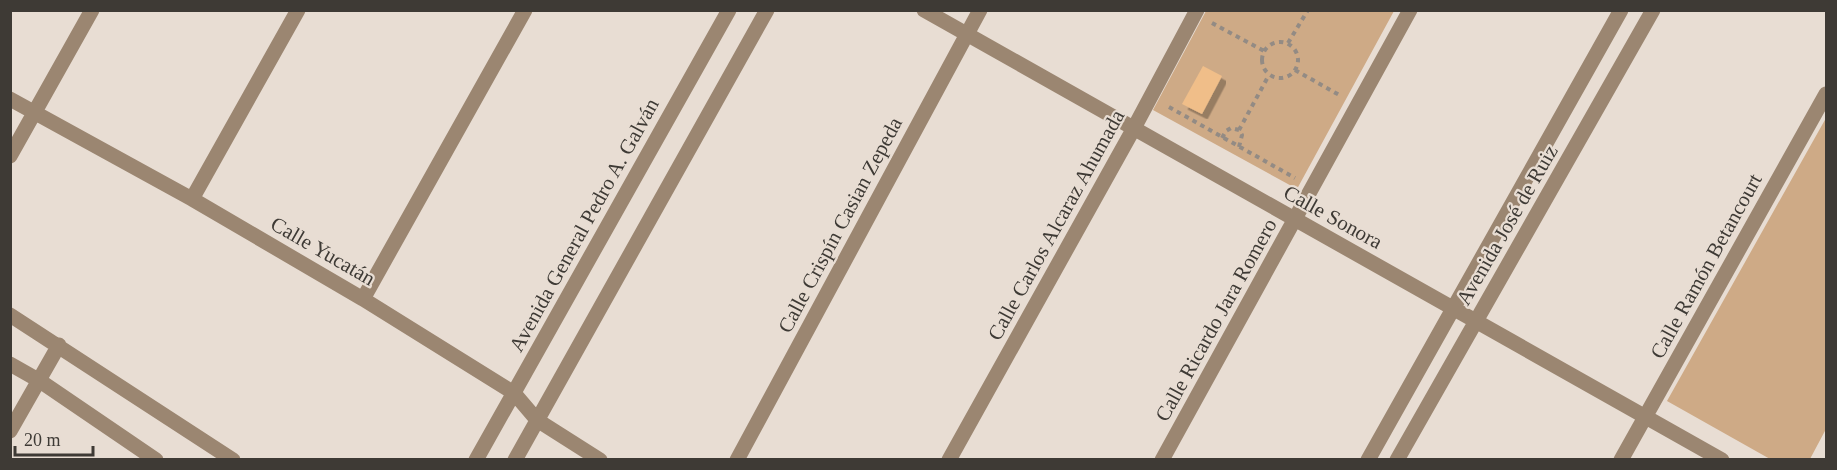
<svg xmlns="http://www.w3.org/2000/svg" width="1837" height="470" viewBox="0 0 1837 470" font-family="'Times New Roman',serif">
<style>
.green{fill:#ceaa86}
.building{fill:#f0be89;filter:url(#shadow)}
.lines{fill:none;stroke-linecap:round;stroke-linejoin:round}
.path{stroke:#938b84;stroke-width:4;stroke-dasharray:4.5 4.5;stroke-linecap:butt}
.minor{stroke:#9b8671;stroke-width:15}
.labels{text-anchor:middle;stroke-width:4.5;stroke-linejoin:round;paint-order:stroke}
.street-label{font-size:21px;fill:#3e3a35;stroke:#e8ddd3}
</style>
<defs>
<filter id="shadow"><feDropShadow dx="5.5" dy="5.5" stdDeviation="0" flood-color="#0004"/></filter>
</defs>
<rect width="100%" height="100%" fill="#e8ddd3"/>
<!-- green -->
<path class="green" d="M1206 11H1394L1297 189 1153 110Z
M1826 118V429L1810 459H1770L1667 401Z"/>
<!-- building -->
<path class="building" d="M1203 66 1222 76 1202 114 1182 104Z"/>
<g class="lines">
<!-- path -->
<path class="path" d="M1212 23 1264 51
M1262 60a18 18 0 1 1 36 0a18 18 0 1 1-36 0Z
M1288 43 1308 10
M1295 70 1341 96
M1169 107 1295 178
M1222 138 1226 131 1231 128 1239 130
M1239 147 1242 135 1239 130 1269 75"/>
<!-- minor -->
<path class="minor" d="M924 10 1722 460
M10 99 192 199 363 299 514 393 537 420 600 460
M10 156 92 10
M192 199 298 10
M363 299 525 10
M10 315 233 460
M10 364 40 381 156 460
M10 431 59 345
M476 460 729 10
M515 460 767 10
M737 460 980 10
M949 460 1134 128 1197 10
M1162 460 1410 10
M1368 460 1621 10
M1397 460 1653 10
M1621 460 1826 94"/>
</g>
<g class="labels">
<!-- street labels -->
<g class="street-label">
<text transform="translate(1333 217) rotate(29)" y="7">Calle Sonora</text>
<text transform="translate(584 225) rotate(-61)" y="7">Avenida General Pedro A. Galván</text>
<text transform="translate(840 225) rotate(-62)" y="7">Calle Crispín Casian Zepeda</text>
<text transform="translate(1056 225) rotate(-61)" y="7">Calle Carlos Alcaraz Ahumada</text>
<text transform="translate(1507 225) rotate(-60)" y="7">Avenida José de Ruiz</text>
<text transform="translate(323 251) rotate(30)" y="7">Calle Yucatán</text>
<text transform="translate(1706 266) rotate(-61)" y="7">Calle Ramón Betancourt</text>
<text transform="translate(1216 320) rotate(-61)" y="7">Calle Ricardo Jara Romero</text>
</g>
</g>
<!-- border -->
<rect width="1837" height="470" fill="none" stroke="#3e3a35" stroke-width="24"/>
<!-- scale -->
<path d="M15 446v9h78v-9" fill="none" stroke="#3e3a35" stroke-width="3"/>
<text x="24" y="446" font-size="18" fill="#3e3a35" stroke="#e8ddd3" stroke-width="4.5" paint-order="stroke">20 m</text>
</svg>
